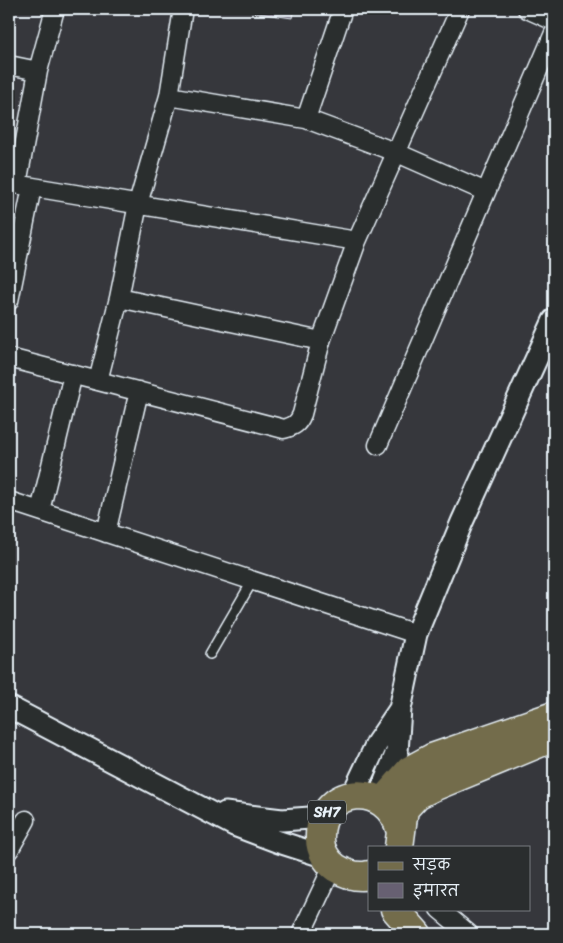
<svg xmlns="http://www.w3.org/2000/svg" width="563" height="943" viewBox="0 0 563 943" font-family="Sriracha,'Playpen Sans Deva',sans-serif">
<style>
.building{fill:url(#building-hatch);stroke:#e8f1f8}
.lines{fill:none;stroke-linecap:round;stroke-linejoin:round}
.service-casing{stroke:#e8f1f8;stroke-width:12}
.minor-casing{stroke:#e8f1f8;stroke-width:21}
.tertiary-casing{stroke:#e8f1f8;stroke-width:25}
.primary-casing{stroke:#e8f1f8;stroke-width:31}
.service{stroke:#2a2d2e;stroke-width:9}
.minor{stroke:#2a2d2e;stroke-width:18}
.tertiary{stroke:#2a2d2e;stroke-width:21}
.primary{stroke:#736c4b;stroke-width:28}
.labels{text-anchor:middle;stroke-width:5;stroke-linejoin:round;paint-order:stroke}
.shield{fill:#2a2d2e;stroke:#afb6bb;stroke-width:1}
.shield-label{font-size:14px;font-weight:bold;fill:#e8f1f8}
</style>
<defs>
<pattern id="building-hatch" width="6" height="6" patternUnits="userSpaceOnUse" patternTransform="scale(1.25)"><rect width="6" height="6" fill="#676072"/><path d="M-1 1l2-2M0 6l6-6M5 7l2-2" fill="none" stroke="#7d7787"/></pattern>
</defs>
<rect width="100%" height="100%" fill="#36373c"/>
<filter id="ink" filterUnits="userSpaceOnUse"><feTurbulence type="fractalNoise" baseFrequency=".02" numOctaves="2"/><feDisplacementMap in="SourceGraphic" scale="10" xChannelSelector="R" yChannelSelector="G"/><feConvolveMatrix kernelMatrix="1 2 1 2 8 2 1 2 1" color-interpolation-filters="sRGB"/></filter>
<g filter="url(#ink)">
<!-- building -->
<path class="building" d="M252 9H294L292 18 251 12Z"/>
<g class="lines">
<!-- service casing -->
<g class="service-casing">
<path id="service" d="M210 654 253 580"/>
</g>
<!-- minor casing -->
<g class="minor-casing">
<path id="minor" d="M527 9 554 21
M9 65 38 71
M169 96 306 119 343 9
M306 119 395 152 486 192
M9 183 357 241
M17 184 38 71 55 9
M119 298 321 341
M9 301 32 187
M9 358 284 429C294 426 298 424 302 414L321 341 357 241 460 9
M98 381 119 298 138 204 169 96 183 9
M378 445 554 33
M9 501 416 634
M40 511 73 374
M106 533 139 391
M9 850 26 820
M439 909 469 934
M301 934 333 866"/>
</g>
<!-- tertiary casing -->
<g class="tertiary-casing">
<path id="tertiary" d="M9 707 234 825 279 842 326 857
M352 796 377 743 400 709
M378 799 397 752 400 709 416 634 462 522 554 320
M225 813 282 820 324 817"/>
</g>
<!-- primary casing -->
<g class="primary-casing">
<path id="primary" d="M382 802 410 770 432 758 554 716
M399 847 404 809 417 795 433 787 554 737
M369 875C358 878 346 874 336 868 327 862 320 850 320 839 318 786 388 778 401 832
M395 909 417 934"/>
</g>
<!-- service -->
<use href="#service" class="service"/>
<!-- minor -->
<use href="#minor" class="minor"/>
<!-- tertiary -->
<use href="#tertiary" class="tertiary"/>
<!-- primary -->
<use href="#primary" class="primary"/>
</g>
</g>
<g class="labels">
<!-- shield labels -->
<rect class="shield" x="308" y="800.5" width="38" height="23" rx="4"/>
<g class="shield-label">
<text x="327" y="817">SH7</text>
</g>
</g>
<!-- margin -->
<rect width="563" height="943" fill="none" stroke="#2a2d2e" stroke-width="30"/>
<rect x="15" y="15" width="533" height="913" fill="none" stroke="#e8f1f8" stroke-width="2" filter="url(#ink)"/>
<!-- legend -->
<rect x="368" y="846" width="162" height="65" fill="#2a2d2e" stroke="#767b7f"/>
<rect x="378" y="862" width="25" height="8" fill="#736c4b" stroke="#767b7f"/>
<text x="413" y="870" font-size="15" fill="#e8f1f8">सड़क</text>
<rect x="378" y="883" width="25" height="15" fill="#676072" stroke="#767b7f"/>
<text x="413" y="896" font-size="15" fill="#e8f1f8">इमारत</text>
</svg>
